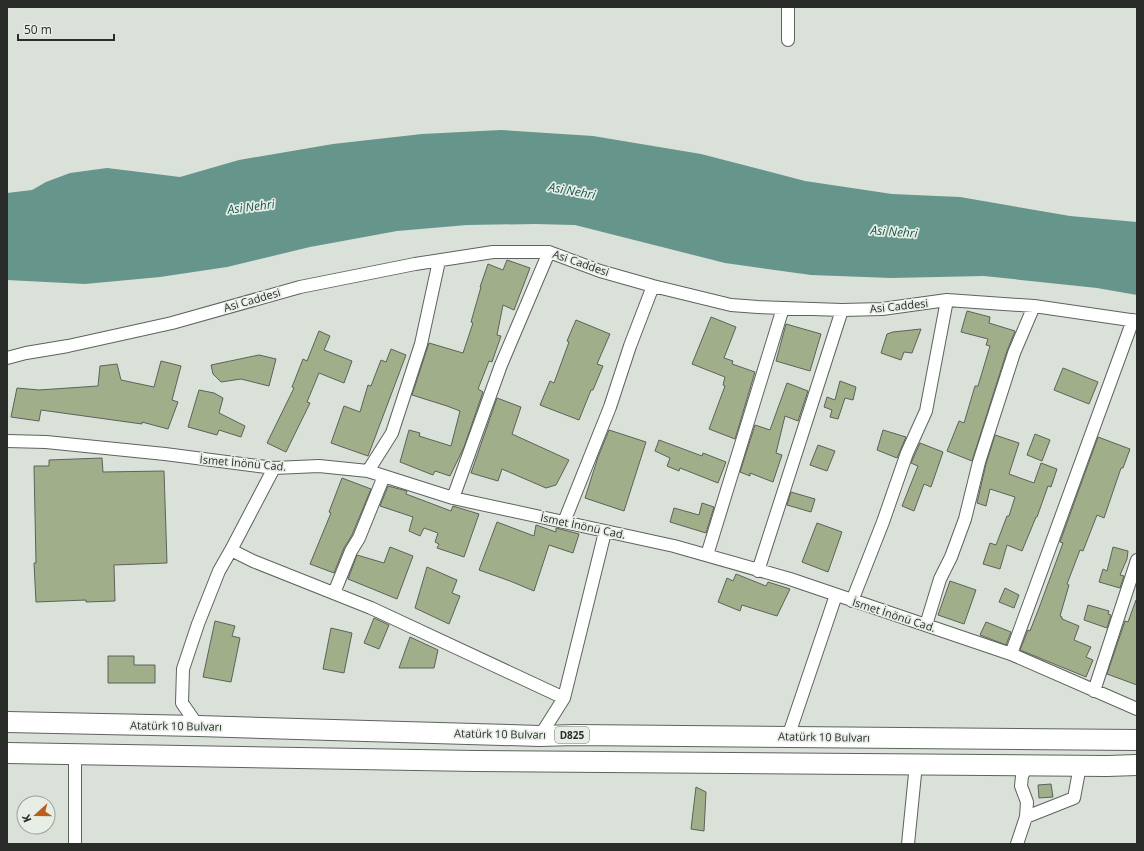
<svg xmlns="http://www.w3.org/2000/svg" width="1144" height="851" viewBox="0 0 1144 851" font-family="'Open Sans',sans-serif">
<style>
.water{fill:#66958b}
.building{fill:#a1ae8a;stroke:#5e6159}
.lines{fill:none;stroke-linecap:round;stroke-linejoin:round}
.minor-casing{stroke:#5d635d;stroke-width:14}
.trunk-casing{stroke:#5d635d;stroke-width:22}
.minor{stroke:#fff;stroke-width:12}
.trunk{stroke:#fff;stroke-width:20}
.labels{text-anchor:middle;stroke-width:3.5;stroke-linejoin:round;paint-order:stroke}
.shield{fill:#e7eee6;stroke:#636662;stroke-width:1}
.shield-label{font-size:10px;font-weight:bold;fill:#2a2c2a}
.street-label{font-size:11px;fill:#2a2c2a;stroke:#e7eee6}
.water-label{font-size:12px;font-style:italic;fill:#14554b;stroke:#e7eee6}
</style>
<rect width="100%" height="100%" fill="#dae1d9"/>
<!-- water -->
<path class="water" d="M501 130 593 136 701 154 805 181 892 194 960 197 1070 216 1137 222V295L1097 288 984 276 891 278 811 275 725 263 575 225 535 224 467 225 397 231 310 247 227 267 160 277 85 284 7 280V193L32 190 46 182 70 173 107 168 180 177 239 160 333 144 422 134Z"/>
<!-- building -->
<path class="building" d="M507 260 530 268 514 310 503 305 497 335 501 336 492 362 489 361 478 389 483 392 464 447 450 476 435 471 433 475 400 462 409 430 420 433 419 436 451 446 460 411 447 406 412 395 429 343 463 353 473 323 471 322 481 287H480L488 264 503 270Z
M967 311 990 317 989 323 1015 331 1007 351 972 461 947 451 959 421 964 423 975 386H978L990 346 986 345 988 339 961 332Z
M711 317 736 327 724 358 733 361 732 364 755 372 735 439 709 429 725 386 723 385 725 377 692 364Z
M576 320 610 334 597 364 603 366 593 390H591L579 420 540 405 550 381 554 383 569 342 567 341Z
M786 324 821 334 810 371 776 361Z
M921 329 912 353 904 352 901 360 881 353 887 334 893 332Z
M319 331 330 336 324 350 352 361 344 383 319 373 307 402 310 403 286 452 267 443 294 388 292 387 303 359 307 361Z
M391 349 406 355 368 456 331 443 344 406 360 412 368 385 371 386 381 360 386 362Z
M259 355 276 359 269 386 241 379 221 382 213 374 211 365Z
M161 361 181 366 172 400 178 402 168 429 142 422V424L41 410 39 421 11 417 17 388 39 390 98 386 100 366 117 364 121 380 154 387Z
M1063 368 1098 382 1089 404 1054 390Z
M840 381 856 387 853 400 845 398 838 419 830 417 832 410 824 407 827 397 835 400Z
M787 383 808 391 798 421 785 416 776 453 782 455 773 482 750 473V476L740 472 755 425 770 430Z
M199 390 214 393 223 398 219 413 245 426 241 437 219 430 217 435 188 427Z
M497 398 521 407 512 434 569 460 556 485 546 488 502 469 498 481 471 473Z
M609 430 646 442 624 511 585 498 598 457Z
M883 430 906 437 897 458 877 450Z
M1035 434 1050 440 1042 461 1027 455Z
M995 435 1019 443 1009 474 1034 483 1041 463 1057 469 1051 487 1048 486 1037 517H1036L1022 551 1007 545 1000 569 983 564 990 543 996 545 1007 516H1009L1015 497 990 489 986 506 977 503 986 464Z
M1098 437 1130 449 1123 468H1121L1104 518 1097 515 1083 551 1080 550 1067 584 1069 585 1060 616 1062 617V619L1079 626 1074 640 1091 647 1086 657 1093 660 1086 677 1020 650 1028 630 1030 631 1039 608 1063 543 1060 542Z
M659 440 702 456 703 453 726 462 718 483 680 468 679 471 667 466 670 458 655 451Z
M920 443 943 452 931 487 924 484 914 511 902 506 918 466 911 463Z
M818 445 835 451 827 471 810 465Z
M102 458 103 472 164 471 167 563 114 565 115 601 86 602V600L36 602 34 563H36L34 466H49V460Z
M342 478 371 489 352 535 344 548 334 573 310 564 331 513 329 512Z
M388 486 407 491 406 494 451 511 453 506 479 514 464 557 437 548 439 544 435 542 438 533 424 528 420 536 409 531 413 517 380 506Z
M791 492 815 499 811 512 787 505Z
M702 503 714 507 706 533 670 522 674 508 699 515Z
M497 522 534 536 536 525 556 532V528L579 534 573 553 549 545 534 591 510 581 479 570Z
M817 523 842 532 828 572 802 562Z
M390 547 413 556 397 599 348 579 357 555 384 563Z
M1113 547 1128 551 1127 559 1120 575 1124 576 1120 588 1099 582 1103 569 1107 571Z
M427 567 457 580 452 593 460 596 449 624 415 608Z
M736 574 766 586 768 582 790 589 777 616 742 605 740 611 718 602 727 578 733 581Z
M950 581 976 590 964 624 938 615Z
M1005 588 1019 595 1014 608 999 602Z
M1136 600H1137V685L1107 674 1125 621 1128 622Z
M1088 605 1109 611 1108 614 1111 615 1107 628 1084 620Z
M374 618 389 625 379 649 364 643Z
M215 621 235 626 232 636 240 638 231 682 203 677Z
M986 622 1011 632 1006 645 980 635Z
M331 628 352 633 344 673 323 669Z
M410 637 438 650 434 668H399Z
M108 656H134V665H155V683H108Z
M1051 784 1053 797 1039 798 1038 785Z
M696 787 706 792 704 831 691 829Z"/>
<g class="lines">
<!-- minor casing -->
<g class="minor-casing">
<path id="minor" d="M788 7V40
M7 358 26 353 68 346 172 323 300 287 415 264 493 252H549L600 271 653 286 731 305 758 307 842 310 882 309 947 300 1034 306 1137 321
M7 441 46 442 165 454 274 468 319 466 368 471 453 498 674 546 790 579 1011 654 1137 709
M368 471 392 433 421 344 439 261
M453 498 501 365 549 252
M564 522 610 407 630 346 653 286
M231 550 274 468
M707 555 783 308
M758 571 842 310
M334 593 351 551 359 538 384 476
M852 601 883 522 907 453 926 411 947 300
M926 625 940 579 951 557 965 519 979 462 1014 353 1034 306
M1011 654 1133 320
M1094 691 1137 560
M198 726 182 703 183 669 198 624 219 571 231 550 253 561 371 608 564 698
M540 736 564 698 605 532
M788 737 836 595
M1026 817 1074 798 1080 766
M75 844V754
M908 844 916 764
M1017 844 1026 817 1027 802 1021 786 1022 776 1028 765"/>
</g>
<!-- trunk casing -->
<g class="trunk-casing">
<path id="trunk" d="M7 722 198 726 540 736 575 735 1137 740
M7 753 475 761 1107 766 1137 765"/>
</g>
<!-- minor -->
<use href="#minor" class="minor"/>
<!-- trunk -->
<use href="#trunk" class="trunk"/>
</g>
<g class="labels">
<!-- shield labels -->
<rect class="shield" x="555" y="727" width="34" height="16" rx="3"/>
<g class="shield-label">
<text x="572" y="739">D825</text>
</g>
<!-- street labels -->
<g class="street-label">
<text transform="translate(581 263) rotate(19)" y="4">Asi Caddesi</text>
<text transform="translate(252 300) rotate(-16)" y="4">Asi Caddesi</text>
<text transform="translate(899 306) rotate(-6)" y="4">Asi Caddesi</text>
<text transform="translate(243 463) rotate(5)" y="4">İsmet İnönü Cad.</text>
<text transform="translate(583 526) rotate(12)" y="4">İsmet İnönü Cad.</text>
<text transform="translate(894 615) rotate(18)" y="4">İsmet İnönü Cad.</text>
<text transform="translate(176 726) rotate(1)" y="4">Atatürk 10 Bulvarı</text>
<text transform="translate(500 734) rotate(1)" y="4">Atatürk 10 Bulvarı</text>
<text transform="translate(824 737) rotate(1)" y="4">Atatürk 10 Bulvarı</text>
</g>
<!-- water labels -->
<g class="water-label">
<text transform="translate(572 191) rotate(10)" y="4">Asi Nehri</text>
<text transform="translate(251 207) rotate(-7)" y="4">Asi Nehri</text>
<text transform="translate(894 232) rotate(4)" y="4">Asi Nehri</text>
</g>
</g>
<!-- border -->
<rect width="1144" height="851" fill="none" stroke="#2a2c2a" stroke-width="16"/>
<!-- north arrow -->
<g transform="translate(36 815) rotate(249)"><circle r="19" fill="#e7eee6" stroke="#9ba09b"/>
<path d="M0-3L7 15L0 10L-7 15Z" fill="#bd5d1c"/>
<text y="-6" font-size="11" font-weight="bold" text-anchor="middle" fill="#2a2c2a">K</text>
</g>
<!-- scale -->
<path d="M18 34v6h96v-6" fill="none" stroke="#2a2c2a" stroke-width="2"/>
<text x="24" y="34" font-size="12" fill="#2a2c2a" stroke="#e7eee6" stroke-width="3" paint-order="stroke">50 m</text>
</svg>
